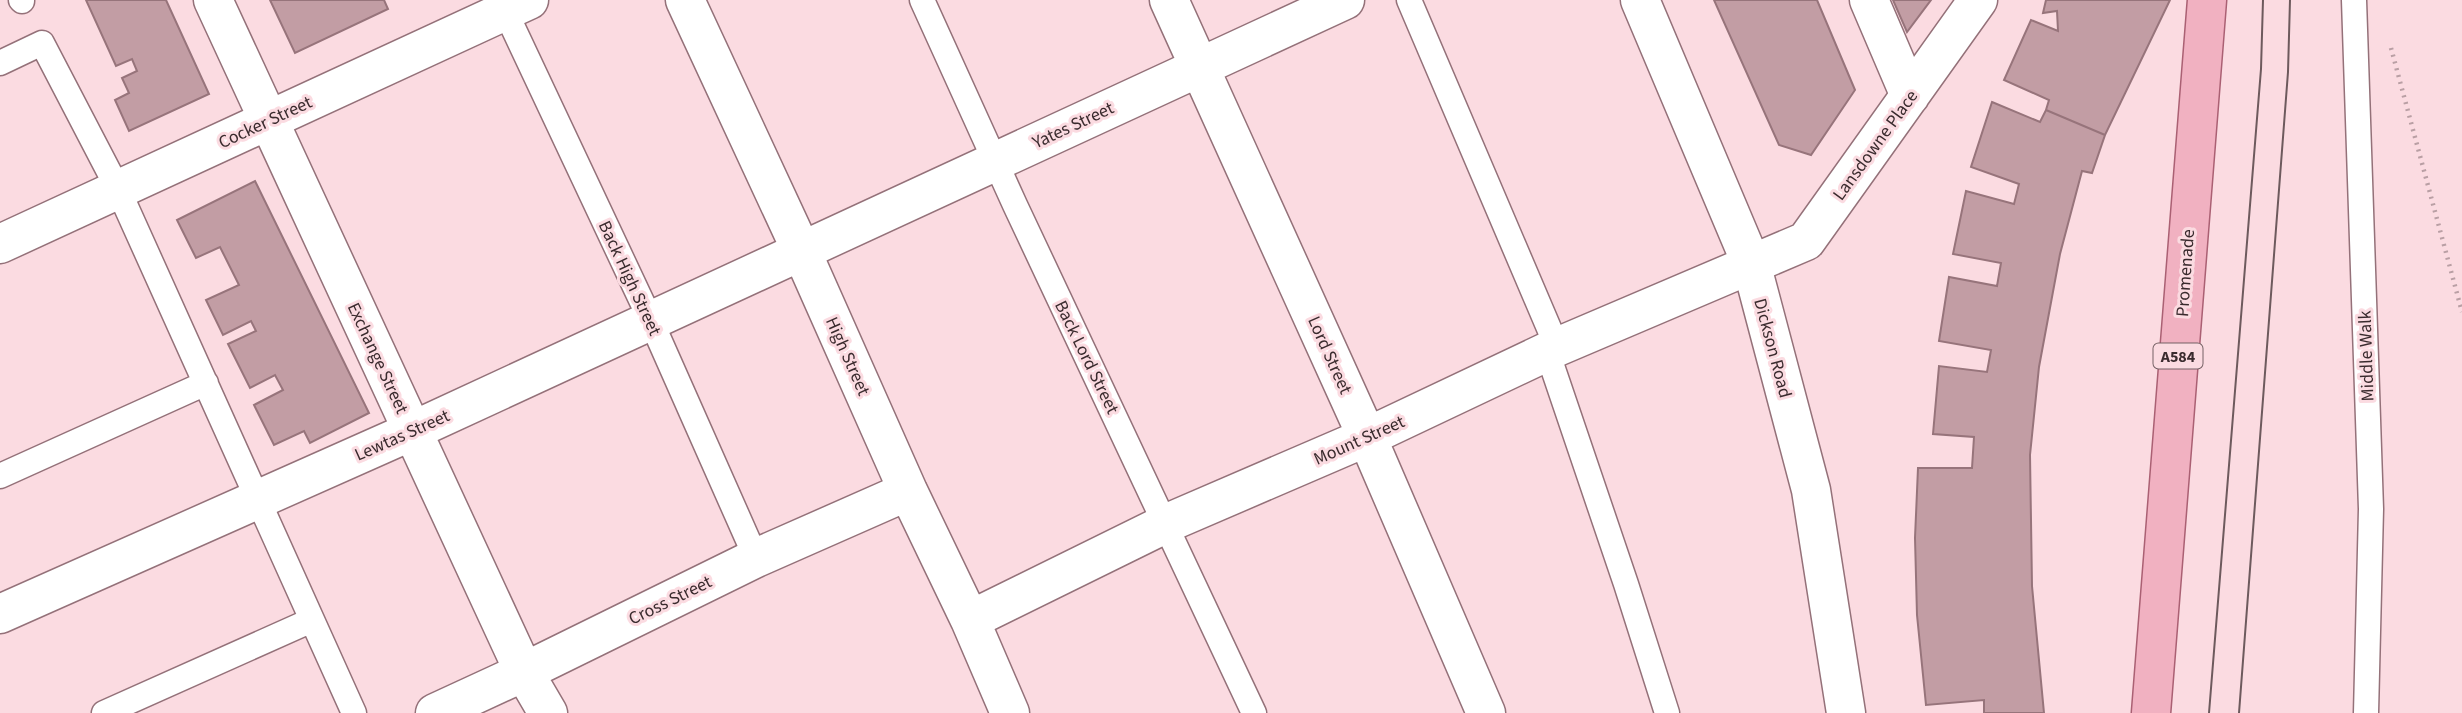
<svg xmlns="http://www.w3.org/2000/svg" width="2462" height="713" viewBox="0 0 2462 713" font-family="'Source Sans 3',sans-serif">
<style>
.building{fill:#c29da4;stroke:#97747b;stroke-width:2}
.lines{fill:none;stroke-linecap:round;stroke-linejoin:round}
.service-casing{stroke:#947179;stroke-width:27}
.minor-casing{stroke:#947179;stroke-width:41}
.tertiary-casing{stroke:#947179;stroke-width:41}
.primary-casing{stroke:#aa6073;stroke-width:41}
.path{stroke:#b99fa4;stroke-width:4.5;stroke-dasharray:2 5;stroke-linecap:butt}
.service{stroke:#fff;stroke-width:24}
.minor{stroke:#fff;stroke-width:38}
.tertiary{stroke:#fff;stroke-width:38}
.primary{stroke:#f1b1c1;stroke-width:38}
.tram{stroke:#6d5a5d;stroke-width:2}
.labels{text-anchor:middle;stroke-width:6;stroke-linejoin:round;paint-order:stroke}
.shield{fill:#fbdbe1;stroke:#746064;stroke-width:2}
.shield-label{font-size:16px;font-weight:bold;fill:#3a2b2e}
.street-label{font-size:18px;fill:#3a2b2e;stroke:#fbdbe1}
</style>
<rect width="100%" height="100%" fill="#fbdbe1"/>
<!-- building -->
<path class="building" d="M86 0H166L209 94 129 131 115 100 129 93 122 78 137 71 132 59 116 66Z
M270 0H384L388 9 295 53Z
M1714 0H1817L1855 90 1811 155 1779 145Z
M1893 0H1931L1907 32Z
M2046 0H2170L2105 135 2046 110 2049 100 2004 80 2031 20 2058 31 2057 11 2043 13Z
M1992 102 2040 122 2046 110 2105 135 2092 173 2082 171 2060 254 2039 367 2030 455 2032 586 2044 713H1984V700L1926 705 1917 615 1915 538 1918 468H1972L1974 437 1933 434 1939 366 1987 372 1991 350 1939 341 1949 277 1997 286 2001 263 1953 254 1966 191 2014 204 2019 184 1971 167Z
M255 181 369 413 310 443 304 431 274 445 254 405 283 390 275 375 250 388 228 344 256 331 251 321 223 335 206 300 239 285 220 247 196 258 177 220Z"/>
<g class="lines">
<!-- service casing -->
<g class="service-casing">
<path id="service" d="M21 0 22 1
M500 0 651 321 756 558
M922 0 1015 205 1254 713
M1409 0 1557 347
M2354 0 2371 509 2366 713
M0 63 42 43 118 189 354 713
M1547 351 1626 584 1667 713
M0 476 206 383
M104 713 312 620"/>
</g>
<!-- minor casing -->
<g class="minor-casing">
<path id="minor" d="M213 0 524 672 548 713
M685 0 801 250 908 491 970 620 1010 713
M1169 0 1367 437 1486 713
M1869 0 1910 96
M0 244 529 0
M0 614 412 431 1345 0
M970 620 1165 524 1367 437 1557 347 1806 241 1978 0
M435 713 524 672 756 558 908 491"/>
</g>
<!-- tertiary casing -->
<g class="tertiary-casing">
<path id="tertiary" d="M1640 0 1751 263 1811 490 1846 713"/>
</g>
<!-- primary casing -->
<g class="primary-casing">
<path id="primary" d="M2151 713 2207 0"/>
</g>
<!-- path -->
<path class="path" d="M2391 48 2462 312"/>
<!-- service -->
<use href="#service" class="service"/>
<!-- minor -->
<use href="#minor" class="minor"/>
<!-- tertiary -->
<use href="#tertiary" class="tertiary"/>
<!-- primary -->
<use href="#primary" class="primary"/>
<!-- tram -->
<path class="tram" d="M2209 713 2261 69 2263 0
M2239 713 2288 72 2290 0"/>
</g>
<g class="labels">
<!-- shield labels -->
<rect class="shield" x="2153.5" y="343.5" width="49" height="25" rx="5"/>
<g class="shield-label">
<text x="2178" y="362">A584</text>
</g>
<!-- street labels -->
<g class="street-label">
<text transform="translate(265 122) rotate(-25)" y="6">Cocker Street</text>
<text transform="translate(1073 125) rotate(-25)" y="6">Yates Street</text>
<text transform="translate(1875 145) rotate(-54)" y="6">Lansdowne Place</text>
<text transform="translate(2185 273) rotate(-86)" y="6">Promenade</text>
<text transform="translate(630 278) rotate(65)" y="6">Back High Street</text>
<text transform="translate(1773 348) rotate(75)" y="6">Dickson Road</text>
<text transform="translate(1330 355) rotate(66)" y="6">Lord Street</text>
<text transform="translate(848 356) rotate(66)" y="6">High Street</text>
<text transform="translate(2366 356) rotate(-92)" y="6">Middle Walk</text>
<text transform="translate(1087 357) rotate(64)" y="6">Back Lord Street</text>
<text transform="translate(378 358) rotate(65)" y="6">Exchange Street</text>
<text transform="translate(402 435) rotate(-24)" y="6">Lewtas Street</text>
<text transform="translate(1359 440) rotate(-24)" y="6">Mount Street</text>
<text transform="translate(670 600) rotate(-26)" y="6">Cross Street</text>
</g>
</g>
</svg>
